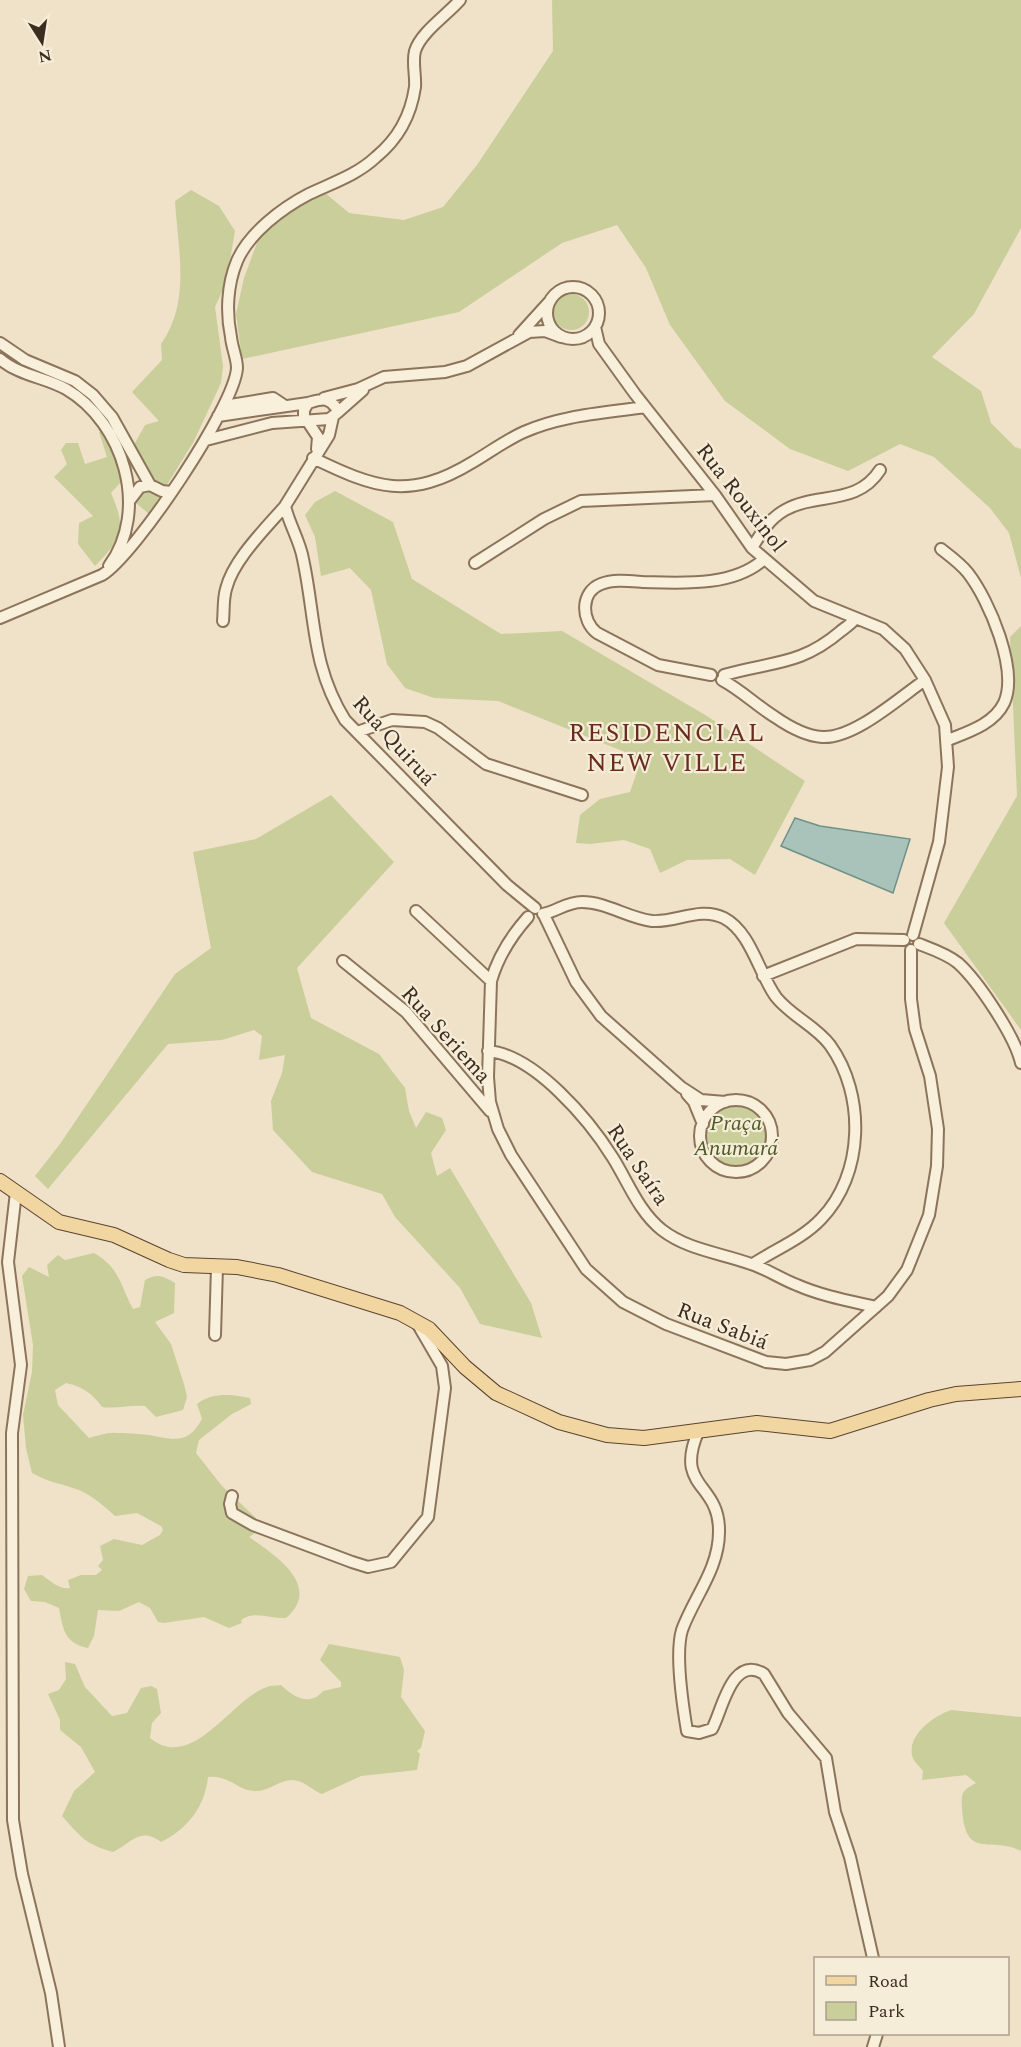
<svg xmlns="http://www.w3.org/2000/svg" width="1021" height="2047" viewBox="0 0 1021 2047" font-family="Spectral,serif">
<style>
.green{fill:#c9ce9b}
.water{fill:#a9c3bb;stroke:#6f9288;stroke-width:1.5}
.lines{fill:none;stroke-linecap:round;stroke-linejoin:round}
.minor-casing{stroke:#8c745c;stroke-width:14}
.major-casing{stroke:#5a4330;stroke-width:16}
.minor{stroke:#f9f0dc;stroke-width:10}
.major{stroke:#f2d6a1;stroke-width:14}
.labels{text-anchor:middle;stroke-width:4.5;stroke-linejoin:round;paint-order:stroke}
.street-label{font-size:22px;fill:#3c2d20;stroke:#f6edd8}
.park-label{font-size:22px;font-style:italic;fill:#4e5927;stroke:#f6edd8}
.quarter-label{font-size:26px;letter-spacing:1.5px;fill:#692c1f;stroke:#f6edd8}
</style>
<rect width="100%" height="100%" fill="#efe2c8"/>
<!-- green -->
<path class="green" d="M552 0H1021V228L974 314 932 357 981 391 991 423 1015 447 1021 449V578L1009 533 990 508 934 457 900 444 848 471 790 449 725 401 670 325 646 268 617 225 562 243 459 312 242 359 236 314 244 278 261 232 280 212 324 192 349 213 404 220 443 207 477 165 553 51Z
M191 190 219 206 235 231 226 283 215 307 223 366 221 383 194 441 149 514 136 503 149 473 137 464 111 493C127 530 122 538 95 566L78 544 79 523 93 516 54 477 67 464 61 450 66 443H78L85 464 107 457 99 432 108 428 131 450 145 425 159 421 132 392 162 360 161 344C191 302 178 250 175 201Z
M553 312a18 18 0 1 1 36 0a18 18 0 1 1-36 0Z
M335 491 393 522 412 579 501 634 562 631 707 716 805 781 755 875 730 859 687 860 660 873 650 849 624 840 590 844 576 843 580 815 600 799 630 792 637 772 630 754 498 701 434 698 405 688 387 664 371 590 350 568 321 576 315 537 305 515 315 502Z
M1021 626V1030L944 923 1017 796 1010 637Z
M331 795 394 862 297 968 311 1018 379 1054 405 1088 409 1111 416 1128 426 1112 442 1118 446 1130 431 1153 437 1176 450 1168 531 1303 542 1338 480 1324 460 1288 395 1217 382 1194 312 1172 273 1130 271 1101 282 1073 285 1055 259 1060 262 1036 254 1030 222 1040 168 1044 48 1189 35 1176 60 1144 175 974 211 948 193 852 256 839Z
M706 1135a31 31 0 1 1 62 0a31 31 0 1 1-62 0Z
M94 1253C120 1268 120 1285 133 1309L140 1307 145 1280C158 1273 163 1276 175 1283L174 1313 155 1322 171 1344 184 1384 187 1397 183 1410 156 1417 145 1406C130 1405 117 1409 102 1407 92 1393 83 1387 66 1383L55 1390 58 1405 89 1438C97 1436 108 1432 117 1433 130 1433 147 1434 159 1437 181 1441 190 1440 202 1419L197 1404C211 1392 233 1394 250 1398L251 1404 232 1414 199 1440 196 1453 222 1486 256 1518 258 1531 249 1537C275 1555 323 1586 286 1618 270 1619 255 1610 241 1620L242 1623 229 1628 204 1617 164 1623 158 1622 150 1608 139 1602 119 1611 98 1610 94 1636 88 1648C64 1643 63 1629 59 1608L45 1602 31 1601 24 1589 28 1576 42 1575C50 1581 60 1590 70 1588L68 1580 81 1575H96L102 1570 98 1566 103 1560 100 1546 114 1539 142 1545 160 1535 163 1530 161 1526 137 1513 115 1516C104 1506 93 1496 79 1490 63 1484 47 1482 32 1473L26 1448 23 1415 32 1372 33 1345 22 1276 29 1267 49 1277 47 1265 58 1255 65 1260Z
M329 1644 400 1657 404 1670 401 1697 425 1731 421 1748 417 1751 420 1754 417 1770 361 1776 322 1794C314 1791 306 1783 298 1781 283 1776 271 1791 257 1791 238 1792 231 1775 208 1777 205 1806 188 1829 161 1842 139 1826 131 1844 113 1852 85 1844 81 1837 62 1816L74 1791 95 1772 81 1747 60 1730V1720L48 1694 59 1690 66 1679 65 1662 75 1664 85 1687 112 1716 127 1713 141 1688 151 1686 157 1689 161 1713 152 1723 150 1738C193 1773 231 1699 267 1687 271 1685 277 1686 281 1685 293 1697 310 1707 323 1691L341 1687V1682L320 1660Z
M951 1710 1021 1717V1851C991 1835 965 1862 962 1808 961 1792 962 1791 976 1783L966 1775 922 1780 923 1771C919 1766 913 1761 912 1755 908 1734 934 1716 951 1710Z"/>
<!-- water -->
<path class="water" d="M795 818 820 826 910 839 893 893 781 846Z"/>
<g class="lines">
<!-- minor casing -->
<g class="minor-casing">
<path id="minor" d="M547 313a26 26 0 1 1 52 0a26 26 0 1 1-52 0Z
M595 327 599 344 635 394 715 495 752 548 814 601 883 629 905 649 925 680 945 725 948 767 939 842 913 935
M519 335 549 302
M0 343 25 360 75 381 93 395 112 417 150 485 162 491 171 492
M0 359C20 376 45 377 66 389 124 423 150 510 109 566
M324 398 358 389 384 377 445 372 467 366 529 332 545 331 561 337
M224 406 273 398 285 406
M337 413 363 390
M218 416 308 403
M333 417 329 435 285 506C289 524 300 541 303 559 316 619 311 665 345 720L507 885 535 908
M308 422 318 437 317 449
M206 440 272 423 329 419 337 413V409C328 396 322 399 308 403L304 410V420
M313 458C375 488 409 501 473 462 490 452 506 440 524 432 562 415 605 413 645 407
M130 500 140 487 150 485
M752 548C761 533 769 519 785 510 817 492 857 506 880 470
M941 549C950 556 961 564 968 573 989 600 1019 670 1004 703 994 724 968 732 948 740
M475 563 544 519 581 501 715 495
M0 618 102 575C135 555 235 406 237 368 237 358 232 348 231 337 226 313 227 285 237 261 249 233 282 208 309 194 332 183 357 175 376 157 398 139 411 115 415 87 416 76 412 62 415 51 421 32 447 15 460 0
M223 621C224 611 223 599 226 589 233 560 266 528 285 506
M711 675 658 665 597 633C581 621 580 592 601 584 614 579 629 581 643 582 681 583 732 587 763 560
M724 675C772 661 800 666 841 631 846 627 851 624 855 619
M722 680C741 690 757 706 775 717 788 726 806 736 822 737 854 739 899 698 925 680
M357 732 392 720 425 722 438 728 486 764 582 795
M416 911 491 981
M543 914C557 911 567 902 582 902 606 902 628 918 652 921 676 923 700 906 724 918 751 932 759 974 776 997 791 1016 816 1026 830 1045 866 1095 864 1175 821 1219 802 1239 776 1249 753 1264
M544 915 576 982 601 1016 681 1087 701 1100 725 1102
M528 917C511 936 498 957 491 981L488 1077 490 1102 498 1129 511 1155 586 1269 623 1302 666 1324 766 1362 786 1364 810 1360 825 1352 888 1296 907 1270 929 1215 937 1166 938 1129 930 1076 915 1029 911 999V950
M919 944C932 949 947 954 958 963 978 981 1015 1036 1021 1063
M343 961 406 1012 490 1111
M763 976 856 939 904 940
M488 1051C535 1055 590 1121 613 1158 628 1182 639 1212 662 1230 688 1250 721 1253 751 1264 767 1269 781 1279 797 1285 822 1296 850 1301 876 1307
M687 1094 694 1102 703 1124
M700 1136a36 36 0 1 1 72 0a36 36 0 1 1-72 0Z
M16 1192 8 1262 21 1365 12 1433 13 1820 22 1874 51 1993 59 2047
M215 1335 217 1267
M698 1432C674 1489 720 1482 719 1532 719 1569 694 1597 682 1630 675 1653 683 1707 687 1731L699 1733 712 1729C722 1712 731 1654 764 1674L788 1713 826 1758 835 1812 850 1857 873 1958
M232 1496 230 1504 232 1513 253 1525 352 1562 368 1567 391 1562 428 1517 445 1388 442 1366 417 1323
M873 2047 877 2034"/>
</g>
<!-- major casing -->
<g class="major-casing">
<path id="major" d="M0 1181 59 1222 114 1235 169 1260 184 1265 237 1267 278 1275 400 1313 429 1329 465 1367 496 1393 559 1422 607 1435 644 1438 757 1423 830 1431 929 1400 956 1394 1021 1389"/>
</g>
<!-- minor -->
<use href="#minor" class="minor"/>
<!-- major -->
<use href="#major" class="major"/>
</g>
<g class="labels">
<!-- street labels -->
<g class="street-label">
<text transform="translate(742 497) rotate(52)" y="8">Rua Rouxinol</text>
<text transform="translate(395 740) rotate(48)" y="8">Rua Quiruá</text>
<text transform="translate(447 1034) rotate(48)" y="8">Rua Seriema</text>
<text transform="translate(639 1164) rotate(56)" y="8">Rua Saíra</text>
<text transform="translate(723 1325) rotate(21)" y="8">Rua Sabiá</text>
</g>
<!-- park labels -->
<g class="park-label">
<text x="736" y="1130">Praça<tspan x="736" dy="25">Anumará</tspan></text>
</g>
<!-- quarter labels -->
<g class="quarter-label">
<text x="667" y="741">RESIDENCIAL<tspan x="667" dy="30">NEW VILLE</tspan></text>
</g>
</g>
<!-- legend -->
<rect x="814" y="1957" width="195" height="78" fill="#f6edd8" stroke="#aca08e" stroke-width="1.5"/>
<rect x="826" y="1976" width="30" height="9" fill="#f2d6a1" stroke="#aca08e" stroke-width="1.5"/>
<text x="868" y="1987" font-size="18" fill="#3c2d20">Road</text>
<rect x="826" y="2002" width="30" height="18" fill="#c9ce9b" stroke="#aca08e" stroke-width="1.5"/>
<text x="868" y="2017" font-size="18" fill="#3c2d20">Park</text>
<!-- north arrow -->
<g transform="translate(42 42) rotate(168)" stroke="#f6edd8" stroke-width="4.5" paint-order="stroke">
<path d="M0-4.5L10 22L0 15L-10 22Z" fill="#3c2d20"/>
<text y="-9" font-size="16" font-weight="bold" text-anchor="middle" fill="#3c2d20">N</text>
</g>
</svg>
